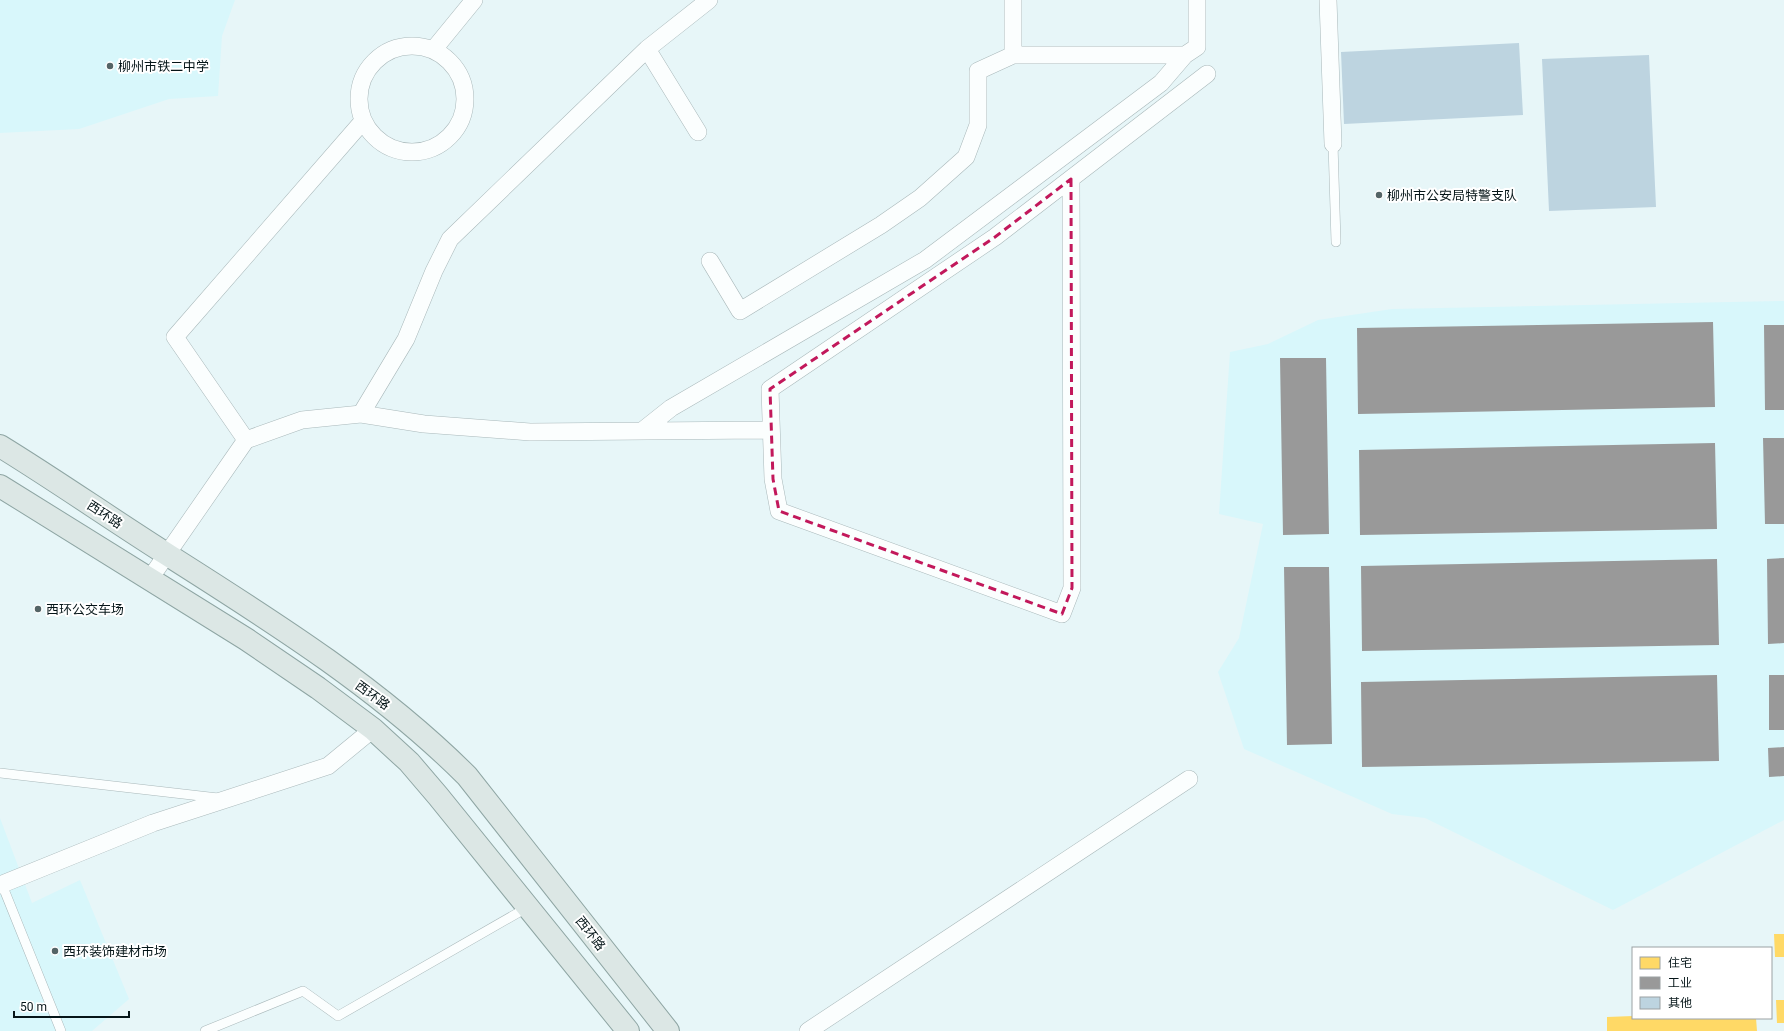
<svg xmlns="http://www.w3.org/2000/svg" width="1784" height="1031" viewBox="0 0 1784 1031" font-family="Roboto,'Noto Sans SC',sans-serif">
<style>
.built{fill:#d8f7fb}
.homes{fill:#ffd966}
.industry{fill:#999}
.building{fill:#bdd4e0}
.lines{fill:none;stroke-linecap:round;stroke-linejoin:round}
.service-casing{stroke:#a9b8ba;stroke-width:10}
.minor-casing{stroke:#a9b8ba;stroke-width:18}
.primary-casing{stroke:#8ea5a3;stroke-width:24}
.service{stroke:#fbfefe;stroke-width:9}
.minor{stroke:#fbfefe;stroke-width:17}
.primary{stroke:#dce7e5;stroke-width:22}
.marked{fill:none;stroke:#c2185b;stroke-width:3;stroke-dasharray:8 5;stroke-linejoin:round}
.poi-dot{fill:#546466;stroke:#fff;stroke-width:1.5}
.labels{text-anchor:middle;stroke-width:4;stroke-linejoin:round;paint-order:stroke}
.poi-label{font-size:13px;fill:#051518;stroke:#fff;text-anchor:start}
.street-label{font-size:13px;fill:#051518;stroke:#fff}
</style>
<rect width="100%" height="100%" fill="#e7f6f8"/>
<!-- built -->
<path class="built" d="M0 0H235L222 36 218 96 169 99 79 129 0 133Z
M1784 301V820L1613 910 1425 818 1392 814 1244 749 1218 672 1239 638 1263 524 1219 514 1230 352 1268 344 1318 320 1392 309Z
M0 818 32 903 80 880 129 999 92 1031H0Z"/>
<!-- homes -->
<path class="homes" d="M1774 934H1784V957H1775Z
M1776 1000H1784V1023H1777Z
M1633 1016V1018H1756L1757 1031H1607V1017Z"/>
<!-- industry -->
<path class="industry" d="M1713 322 1715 407 1358 414 1357 328Z
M1764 325H1784V410H1765Z
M1280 358H1326L1329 534 1283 535Z
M1763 438H1784V524H1765Z
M1715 443 1717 529 1360 535 1359 450Z
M1784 558V643L1768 644 1767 559Z
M1717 559 1719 645 1362 651 1361 566Z
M1284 567H1329L1332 744 1287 745Z
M1717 675 1719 761 1362 767 1361 682Z
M1769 675H1784V730H1769Z
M1784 747V776L1769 777 1768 748Z"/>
<!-- building -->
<path class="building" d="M1519 43 1523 115 1344 124 1341 52Z
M1649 55 1656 207 1549 211 1542 59Z"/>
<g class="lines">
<!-- service casing -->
<g class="service-casing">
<path id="service" d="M1333 144 1336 242
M0 773 218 798
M1 882 61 1031
M205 1031 303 991 338 1016 528 907"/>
</g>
<!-- minor casing -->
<g class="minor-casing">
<path id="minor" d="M1013 0V55
M1328 0 1333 144
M359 99a53 53 0 1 1 106 0a53 53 0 1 1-106 0Z
M434 49 474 0
M647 49 698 132
M1071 179 1072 588 1062 614 779 511 773 479 770 389 995 237 1207 74
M710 261 740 311 881 225 920 198 966 157 978 125V71L1013 55H1185
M361 414 406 339 434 271 450 239 647 49 709 0
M642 431 671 408 925 260 1161 83 1185 55 1197 47V0
M246 440 175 337 363 121
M149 580 246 440 302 420 361 414 424 424 530 432 771 430
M0 885 153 823 328 766 373 729
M808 1031 1189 779"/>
</g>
<!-- primary casing -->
<g class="primary-casing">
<path id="primary" d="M0 446C57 481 111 519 168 555 272 621 379 688 467 776L668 1031
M0 486 246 639 318 688 373 729 409 762 438 796 628 1031"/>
</g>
<!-- service -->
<use href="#service" class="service"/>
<!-- minor -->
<use href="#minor" class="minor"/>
<!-- primary -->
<use href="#primary" class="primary"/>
</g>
<!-- marked area -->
<path class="marked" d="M1071 179 1072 588 1062 614 779 511 773 479 770 389 995 237Z"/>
<!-- markers -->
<g class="poi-dot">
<circle cx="110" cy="66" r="4"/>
<circle cx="1379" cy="195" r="4"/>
<circle cx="38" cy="609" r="4"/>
<circle cx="55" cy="951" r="4"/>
</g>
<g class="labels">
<!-- poi labels -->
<g class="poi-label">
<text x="118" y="71">柳州市铁二中学</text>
<text x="1387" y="200">柳州市公安局特警支队</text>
<text x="46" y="614">西环公交车场</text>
<text x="63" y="956">西环装饰建材市场</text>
</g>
<!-- street labels -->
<g class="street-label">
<text transform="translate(105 514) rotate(33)" y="5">西环路</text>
<text transform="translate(373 695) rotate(36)" y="5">西环路</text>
<text transform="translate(591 933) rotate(52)" y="5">西环路</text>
</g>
</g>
<!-- legend -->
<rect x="1632" y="947" width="140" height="72" fill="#ffffff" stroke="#9ba1a3"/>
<rect x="1640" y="957" width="20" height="12" fill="#ffd966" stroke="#9ba1a3"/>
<text x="1668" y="967" font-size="12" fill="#051518">住宅</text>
<rect x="1640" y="977" width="20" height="12" fill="#999999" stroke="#9ba1a3"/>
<text x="1668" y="987" font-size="12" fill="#051518">工业</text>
<rect x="1640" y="997" width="20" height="12" fill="#bdd4e0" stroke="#9ba1a3"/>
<text x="1668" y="1007" font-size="12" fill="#051518">其他</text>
<!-- scale -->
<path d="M14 1011v6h115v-6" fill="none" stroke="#051518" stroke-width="2"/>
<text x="20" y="1011" font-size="12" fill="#051518" stroke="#ffffff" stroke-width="3" paint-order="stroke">50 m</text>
</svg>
